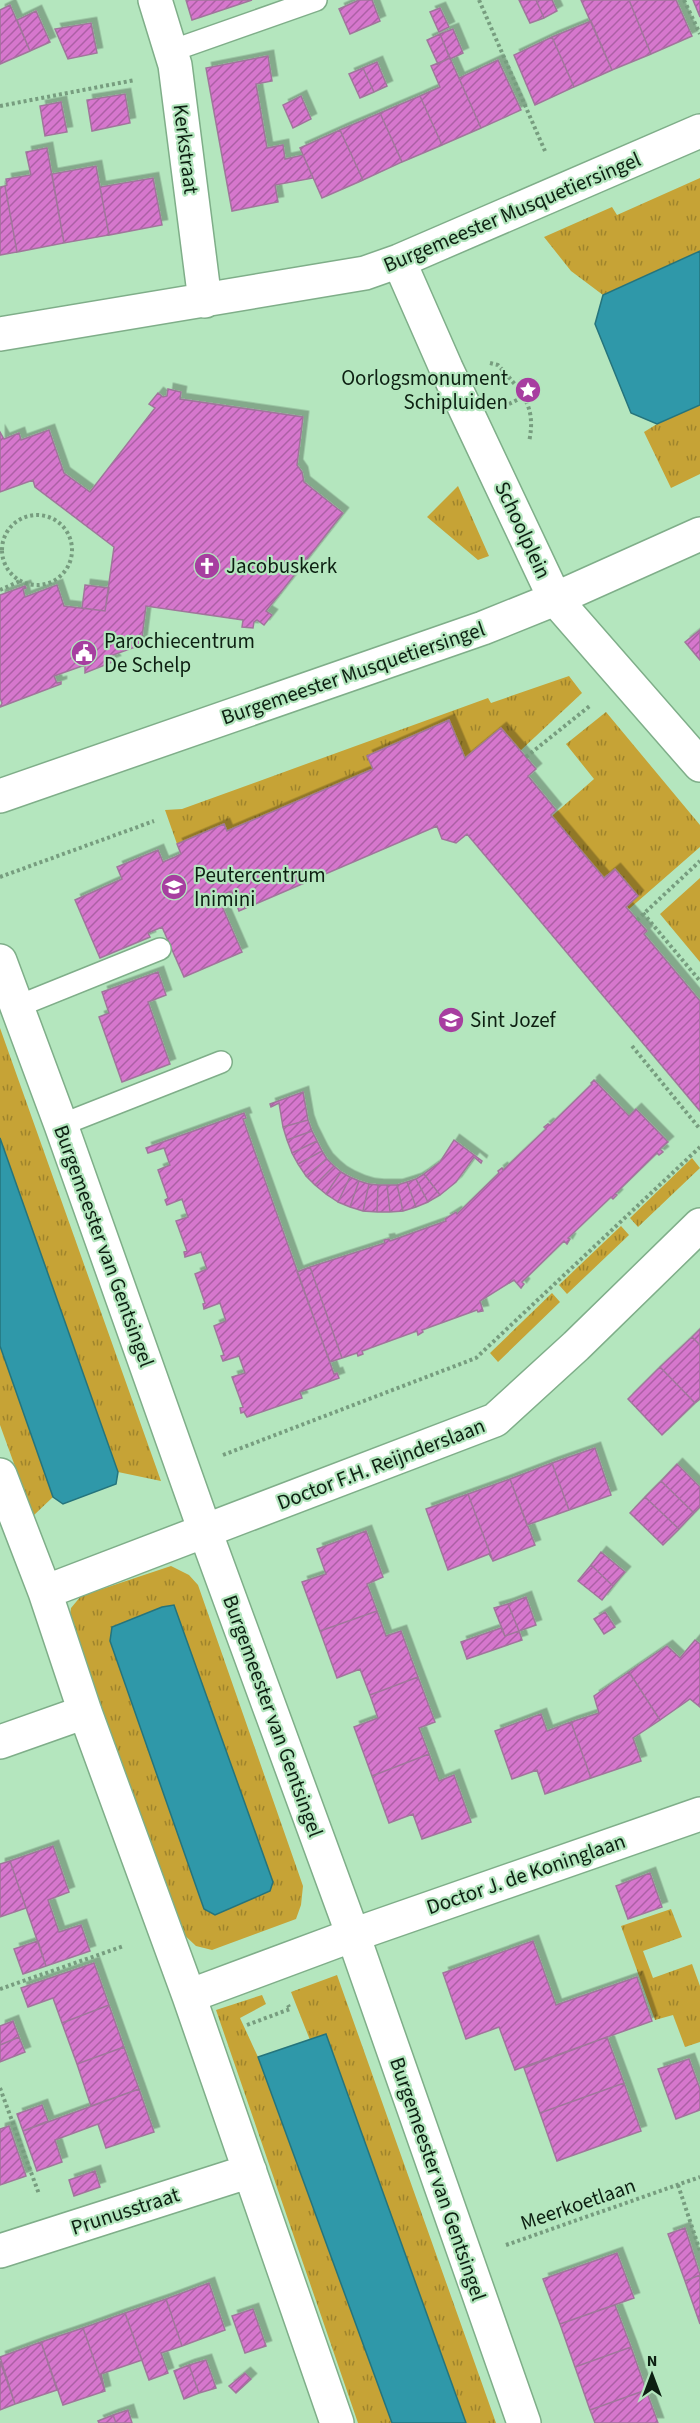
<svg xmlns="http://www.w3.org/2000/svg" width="700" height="2423" viewBox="0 0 700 2423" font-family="'Source Sans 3',sans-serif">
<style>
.grass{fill:url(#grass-tufts);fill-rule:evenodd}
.water{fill:#2f98a9;stroke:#25747c;stroke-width:1.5}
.building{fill:url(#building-hatch);stroke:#a0769b;stroke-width:1.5;filter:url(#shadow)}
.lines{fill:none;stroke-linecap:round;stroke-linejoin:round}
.service-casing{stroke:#7fae89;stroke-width:24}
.minor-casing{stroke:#7fae89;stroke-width:36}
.path{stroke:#779d7f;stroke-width:4;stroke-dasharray:3 3;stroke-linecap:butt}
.service{stroke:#fff;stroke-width:21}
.minor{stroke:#fff;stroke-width:33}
.labels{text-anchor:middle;stroke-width:4.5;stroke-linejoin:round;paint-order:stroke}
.street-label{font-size:21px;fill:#0d2012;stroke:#b4e6be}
.poi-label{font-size:21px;fill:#0d2012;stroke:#b4e6be;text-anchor:start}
</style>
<defs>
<pattern id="grass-tufts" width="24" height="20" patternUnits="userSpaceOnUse" patternTransform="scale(1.5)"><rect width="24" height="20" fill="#c6a336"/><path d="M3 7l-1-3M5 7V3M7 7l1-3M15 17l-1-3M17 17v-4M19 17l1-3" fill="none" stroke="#9f842c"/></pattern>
<pattern id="building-hatch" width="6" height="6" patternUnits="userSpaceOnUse" patternTransform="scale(1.5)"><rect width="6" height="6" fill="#d677cd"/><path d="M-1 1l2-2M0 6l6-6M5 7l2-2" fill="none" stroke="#ac61a5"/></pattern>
<filter id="shadow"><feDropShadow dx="5.5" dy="-5.5" stdDeviation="0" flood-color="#0004"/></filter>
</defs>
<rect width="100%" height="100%" fill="#b4e6be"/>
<!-- grass -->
<path class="grass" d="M700 178V251L603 295 571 271 544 237 612 207 617 215Z
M700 405V474L671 488 644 432 657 424Z
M458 486 489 556 478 560 427 517Z
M569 676 582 693 520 751 501 728 465 758 448 721 368 756 373 769 227 831 224 824 177 844 165 810 182 809 488 698 491 703Z
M606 712 700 825V847L629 909 552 816 594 779 566 744Z
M700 878V962L660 914Z
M0 1028 161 1481 118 1472 0 1138Z
M692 1158 700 1168 638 1227 630 1218Z
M621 1226 629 1235 567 1294 559 1285Z
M552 1293 560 1302 498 1362 490 1353Z
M0 1346 53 1497 33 1516 0 1425Z
M171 1566 189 1575 198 1585 303 1886 301 1905 296 1919 212 1950 196 1946 178 1929 69 1622 71 1608 81 1596ZM174 1606 215 1915 204 1908 110 1641 162 1607Z
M671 1909 682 1937 643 1951 653 1978 692 1964 700 1986V2042L685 2047 673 2015 655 2020 621 1926Z
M337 1975 496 2423H466L326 2035 310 2040 291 1992Z
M262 1995 266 2004 240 2018 258 2057 392 2423H358L216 2010Z"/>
<!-- water -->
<path class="water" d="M700 251V405L657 424 631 413 595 324 603 295Z
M0 1138 118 1472 116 1484 63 1504 53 1497 0 1346Z
M174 1605 273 1882 270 1891 215 1915 204 1909 110 1641 112 1627 162 1607Z
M326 2034 466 2423H392L258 2057Z"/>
<!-- building -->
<path class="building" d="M186 0H252L192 20Z
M359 0H372L380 21 350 34 339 9Z
M519 0H536L544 18 530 23Z
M536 0H552L557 11 544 18Z
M581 0H629L651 54 612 70Z
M629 0H676L692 36 651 54Z
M693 0H700V17Z
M10 5 30 51 0 64V10Z
M440 8 449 27 439 32 430 12Z
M36 11 50 42 30 51 17 20Z
M591 21 612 70 574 87 552 37Z
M91 23 97 53 68 59 55 29Z
M453 29 463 53 450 59 440 34Z
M440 34 450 58 438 64 427 40Z
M552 37 574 87 535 105 514 55Z
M268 56 272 81 256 84 267 148 283 145 285 159 303 155 313 178 275 185 278 202 232 211 206 68Z
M450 58 481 128 442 145 420 96 440 87 431 66Z
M498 60 521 110 481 128 459 78Z
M377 62 387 86 374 92 363 68Z
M363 68 374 92 360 98 349 74Z
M125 94 130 123 92 131 87 100Z
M301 96 311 119 293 128 283 105Z
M420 96 442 145 402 162 380 113Z
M61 102 67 132 45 136 40 106Z
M380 113 402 162 363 180 340 130Z
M340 130 363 180 322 198 300 148Z
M47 148 64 243 17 252 5 186 7 185 6 179 31 175 26 152Z
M96 166 109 235 64 243 52 174Z
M153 178 162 225 109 235 100 187Z
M5 186 17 252 0 255V187Z
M168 389 181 392 180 399 303 417 297 465 302 472 304 482 343 513 266 611 272 615 264 625 257 620 254 622 253 628 242 627 243 620 146 606 141 645 110 656 115 661 85 673V665L54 676 57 683 61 682V684L0 707 2 703 0 698V595L25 586 26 588 23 589 25 597 57 585 64 606 105 611 114 547 35 487 33 480 0 492V432L4 439 19 433 21 440 49 430 64 473 90 492 155 408 149 404 158 393 163 397 167 396Z
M85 585 109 588 105 611 82 608Z
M700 630V660L685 642Z
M449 720 465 758 501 728 536 769 528 776 556 810 551 815 604 878 615 869 638 896 626 907 647 931 644 934 700 1001V1111L467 834 456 843 442 839 437 826 239 911 231 891 218 897 242 952 184 977 162 927 148 933 150 937 100 958 75 900 122 879 117 867 158 850 163 862 175 857 181 854 177 844 224 824 227 831 373 769 367 756Z
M158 972 166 995 148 1002 170 1064 122 1082 99 1017 109 1013 102 992Z
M594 1080 629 1116 636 1109 668 1142 660 1149 663 1152 659 1155 657 1153 615 1194 617 1195 613 1199 611 1197 568 1238 570 1239 567 1244 564 1241 522 1282 524 1284 521 1288 514 1280 480 1301 483 1311 478 1312 477 1310 422 1330 423 1332 418 1335 417 1331 362 1351 363 1354 358 1356 357 1353 342 1358 310 1267 385 1243 384 1240 389 1239 390 1241 446 1221 445 1219 456 1212 457 1214 499 1173 498 1171 502 1168 503 1170 546 1129 544 1127 548 1124 550 1125 592 1084 591 1083Z
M303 1092 308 1120 283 1127 279 1103 271 1107 270 1104Z
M244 1113 246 1118 243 1119 334 1374 337 1373 339 1378 300 1392 302 1398 247 1417 244 1412 241 1413 240 1408 243 1407 232 1377 245 1373 239 1356 223 1361 221 1356 224 1355 214 1326 226 1321 220 1303 204 1309 203 1304 205 1303 195 1274 207 1269 201 1252 185 1257 184 1252 187 1251 176 1221 188 1217 182 1199 167 1205 165 1200 168 1198 158 1170 170 1165 164 1148 148 1153 146 1148Z
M308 1120 312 1131 287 1140 283 1127Z
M312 1131 317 1141 292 1153 287 1140Z
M454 1140 482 1161 481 1163 474 1157 456 1182 440 1195 424 1174 440 1162Z
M317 1141 322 1151 298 1164 292 1153Z
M322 1151 327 1159 306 1176 298 1164Z
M327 1159 334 1166 315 1185 306 1176Z
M334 1166 341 1172 326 1194 315 1185Z
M341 1172 350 1177 338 1202 326 1194Z
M424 1174 440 1195 428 1202 416 1179Z
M350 1177 359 1181 350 1207 338 1202Z
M416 1179 428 1202 416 1207 407 1182Z
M359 1181 369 1184 363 1211 350 1207Z
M407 1182 416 1207 403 1211 397 1185Z
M369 1184 378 1185 377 1212 363 1211Z
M378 1185H387L390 1212H377Z
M387 1185H397L403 1211 390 1212Z
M310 1267 342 1358 330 1362 297 1272Z
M700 1329V1345L692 1337Z
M692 1337 700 1345V1399L695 1403 660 1367Z
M660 1367 695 1403 662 1435 628 1399Z
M595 1448 611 1495 569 1510 552 1463Z
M552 1463 569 1510 527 1525 510 1479Z
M677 1464 700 1487V1507L694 1513 661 1481Z
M510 1479 535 1545 493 1561 468 1494Z
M661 1481 694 1513 679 1529 645 1497Z
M468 1494 493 1561 489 1554 448 1570 426 1509Z
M645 1497 679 1529 663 1545 630 1513Z
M366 1531 383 1577 367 1584 377 1611 320 1631 302 1582 326 1574 317 1549Z
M601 1552 625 1572 613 1586 591 1565Z
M591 1565 613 1586 602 1600 578 1581Z
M526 1597 536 1625 519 1631 508 1604Z
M508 1604 519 1631 505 1636 494 1608Z
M377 1611 386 1636 401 1631 418 1677 370 1695 360 1669 337 1678 320 1631Z
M605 1612 615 1627 604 1634 594 1619Z
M501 1628 505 1636 519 1631 522 1640 467 1659 461 1642Z
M695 1640 700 1644V1707L690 1699 660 1720 629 1672 667 1646 680 1658Z
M629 1672 660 1720 633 1738 641 1761 591 1778 571 1722 599 1713 594 1696Z
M418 1677 435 1722 419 1728 429 1754 372 1776 354 1727 378 1718 370 1695Z
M541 1714 547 1731 571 1722 591 1778 545 1794 537 1770 512 1779 495 1731Z
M429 1754 439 1781 454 1775 471 1822 422 1839 413 1814 389 1823 372 1776Z
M53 1846 69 1892 48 1900 59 1932 81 1925 90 1951 46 1966 10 1861Z
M10 1861 26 1908 0 1917V1864Z
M650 1873 662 1907 628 1919 616 1886Z
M38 1941 46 1966 23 1974 14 1949Z
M533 1941 556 2005 637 1977 652 2021 515 2070 499 2027 466 2039 443 1973Z
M94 1963 109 2005 62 2023 53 1998 28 2007 21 1988Z
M109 2005 124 2047 77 2064 62 2023Z
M13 2021 19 2037 0 2045V2026Z
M19 2037 25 2052 0 2062V2045Z
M607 2037 624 2083 540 2113 524 2068Z
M124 2047 139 2089 91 2106 77 2064Z
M689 2059 700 2089V2110L676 2119 658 2069Z
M624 2083 641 2131 557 2161 540 2113Z
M139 2089 154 2132 106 2148 98 2124 55 2140 62 2162 37 2171 23 2131Z
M42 2105 48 2121 23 2131 17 2114Z
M9 2126 26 2176 0 2185V2129Z
M95 2171 100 2187 74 2196 69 2180Z
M685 2228 700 2275 685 2281 668 2234Z
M617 2253 634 2298 560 2324 543 2279Z
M700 2275V2324L685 2281Z
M209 2283 225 2330 182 2346 166 2299Z
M166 2299 182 2346 161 2353 168 2373 149 2380 125 2313Z
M615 2305 631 2347 575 2367 560 2324Z
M253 2309 266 2346 245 2353 232 2316Z
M125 2313 142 2360 101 2374 105 2391 83 2328Z
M83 2328 105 2391 63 2405 41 2342Z
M41 2342 57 2390 15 2404 0 2357Z
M631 2347 646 2390 590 2410 575 2367Z
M206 2360 216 2388 199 2393 189 2365Z
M0 2361 15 2404 0 2410Z
M189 2365 199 2393 184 2399 174 2371Z
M245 2373 251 2379 236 2393 229 2386Z
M646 2390 658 2423H595L590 2410Z
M128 2410 132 2423H116L113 2415Z
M113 2415 116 2423H99L98 2421Z"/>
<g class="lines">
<!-- service casing -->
<g class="service-casing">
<path id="service" d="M171 51 316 0
M16 1007 160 949
M61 1125 221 1062"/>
</g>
<!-- minor casing -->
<g class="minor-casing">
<path id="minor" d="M155 0 175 65 205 301
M399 261 446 368 555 599 700 765
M0 334 365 273 399 261 700 131
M0 796 483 628 555 599 700 534
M0 961 61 1125 205 1531 353 1935 524 2423
M0 1475 45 1592 85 1712 189 1996 337 2423
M45 1592 495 1420 576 1346 700 1225
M0 1742 85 1712
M189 1996 353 1935 700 1814
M0 2251 250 2171"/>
</g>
<!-- path -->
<path class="path" d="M479 0 545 151
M684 0 700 34
M0 106 135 80
M490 363 498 365C521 391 537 405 529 442
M509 404 525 396
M2 550a35 35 0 1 1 70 0a35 35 0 1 1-70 0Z
M0 590 20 581
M526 757 591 705
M0 877 154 821
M643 913 700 981
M637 920 700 861
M632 1046 700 1129
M223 1455 476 1358 700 1147
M0 1989 124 1946
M247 2025 290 2009 288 2005
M0 2088 39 2194
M678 2185 700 2251
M506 2245 700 2177"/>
<!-- service -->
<use href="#service" class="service"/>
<!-- minor -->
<use href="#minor" class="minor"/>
</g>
<!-- icons -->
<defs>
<g id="sight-disc" transform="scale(1.35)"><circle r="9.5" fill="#a73ea0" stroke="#b4e6be"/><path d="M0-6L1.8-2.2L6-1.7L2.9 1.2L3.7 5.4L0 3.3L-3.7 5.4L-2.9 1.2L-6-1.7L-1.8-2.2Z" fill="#fff"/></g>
<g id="church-disc" transform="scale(1.35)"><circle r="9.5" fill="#a73ea0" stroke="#b4e6be"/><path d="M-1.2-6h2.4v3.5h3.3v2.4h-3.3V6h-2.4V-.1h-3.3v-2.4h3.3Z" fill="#fff"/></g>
<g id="civic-disc" transform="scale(1.35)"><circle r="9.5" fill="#a73ea0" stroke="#b4e6be"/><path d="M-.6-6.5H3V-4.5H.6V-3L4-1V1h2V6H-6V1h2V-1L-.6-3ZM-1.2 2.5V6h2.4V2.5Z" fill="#fff"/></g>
<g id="school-disc" transform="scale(1.35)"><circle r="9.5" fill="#a73ea0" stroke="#b4e6be"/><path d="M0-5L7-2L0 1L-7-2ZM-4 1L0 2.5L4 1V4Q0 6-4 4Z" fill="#fff"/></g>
</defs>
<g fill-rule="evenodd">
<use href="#sight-disc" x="528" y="390"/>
<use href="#church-disc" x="207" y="566"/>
<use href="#civic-disc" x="84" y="653"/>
<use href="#school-disc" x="174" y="887"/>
<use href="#school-disc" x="451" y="1020"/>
</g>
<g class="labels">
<!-- street labels -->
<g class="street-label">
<text transform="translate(186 149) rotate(83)" y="7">Kerkstraat</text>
<text transform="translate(512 212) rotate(-23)" y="7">Burgemeester Musquetiersingel</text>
<text transform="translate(523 530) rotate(65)" y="7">Schoolplein</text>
<text transform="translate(353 673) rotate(-19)" y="7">Burgemeester Musquetiersingel</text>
<text transform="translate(104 1246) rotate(70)" y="7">Burgemeester van Gentsingel</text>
<text transform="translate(381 1464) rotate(-21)" y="7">Doctor F.H. Reijnderslaan</text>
<text transform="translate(273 1716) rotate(70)" y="7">Burgemeester van Gentsingel</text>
<text transform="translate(526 1874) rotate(-19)" y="7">Doctor J. de Koninglaan</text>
<text transform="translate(438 2179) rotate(71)" y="7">Burgemeester van Gentsingel</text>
<text transform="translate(578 2204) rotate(-19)" y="7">Meerkoetlaan</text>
<text transform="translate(125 2211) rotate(-18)" y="7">Prunusstraat</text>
</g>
<!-- poi labels -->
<g class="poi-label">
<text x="508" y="385" text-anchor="end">Oorlogsmonument<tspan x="508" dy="24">Schipluiden</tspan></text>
<text x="226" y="573">Jacobuskerk</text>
<text x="104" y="648">Parochiecentrum<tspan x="104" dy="24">De Schelp</tspan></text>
<text x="194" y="882">Peutercentrum<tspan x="194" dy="24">Inimini</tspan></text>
<text x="470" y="1027">Sint Jozef</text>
</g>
</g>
<!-- north arrow -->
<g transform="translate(652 2375)" stroke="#b4e6be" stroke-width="4.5" paint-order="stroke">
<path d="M0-4.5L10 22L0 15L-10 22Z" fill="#0d2012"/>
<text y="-9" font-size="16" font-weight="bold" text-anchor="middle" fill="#0d2012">N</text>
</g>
</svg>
